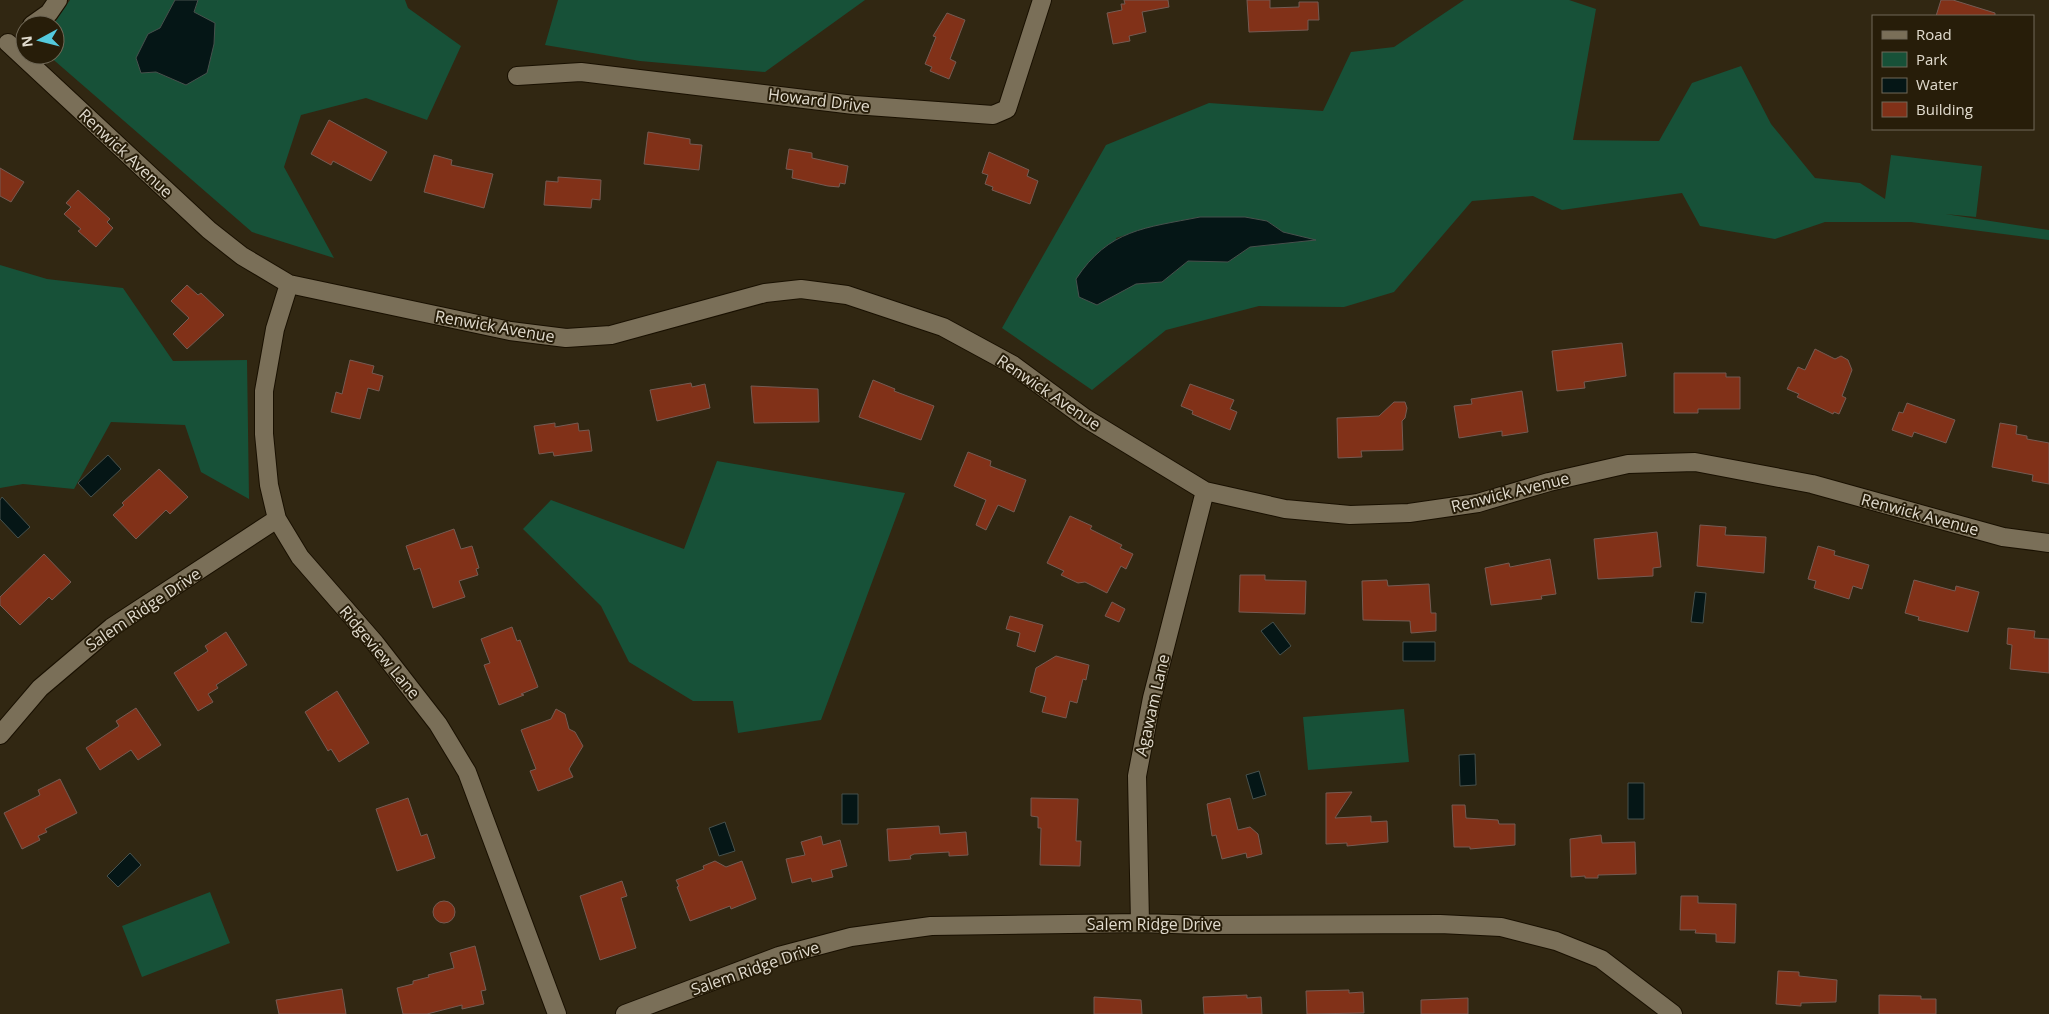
<svg xmlns="http://www.w3.org/2000/svg" width="2049" height="1014" viewBox="0 0 2049 1014" font-family="'Open Sans',sans-serif">
<style>
.green{fill:#175138;fill-rule:evenodd}
.water{fill:#051616;stroke:#47514d}
.building{fill:#813118;stroke:#755b53}
.lines{fill:none;stroke-linecap:round;stroke-linejoin:round}
.minor-casing{stroke:#191000;stroke-width:20}
.minor{stroke:#7a6f58;stroke-width:18}
.labels{text-anchor:middle;stroke-width:4;stroke-linejoin:round;paint-order:stroke}
.street-label{font-size:16px;fill:#e1dbce;stroke:#271d09}
</style>
<rect width="100%" height="100%" fill="#312712"/>
<!-- green -->
<path class="green" d="M70 0H175L160 28 141 73 156 72 174 80 198 0H405L408 8 461 46 427 120 366 98 301 115 284 167 334 258 252 232 48 55H55V25H53Z
M558 0H865L765 72 640 61 545 45Z
M1464 0H1569L1596 9 1573 140 1659 141 1692 83 1741 66 1771 124 1815 178 1860 183 1885 199 1891 155 1982 166 1976 217 1945 214 2049 230V240L1911 222H1825L1775 239 1700 226 1682 193 1562 210 1533 196 1472 201 1394 292 1344 307 1259 306 1166 330 1092 390 1002 328 1106 145 1209 103 1323 111 1351 52 1394 47ZM1200 217H1245L1267 221 1283 232 1314 240 1250 247 1228 262 1188 261 1162 282 1136 284 1116 238 1151 227Z
M0 265 47 279 123 288 173 361 247 360 249 499 201 472 185 425 111 422 74 489 23 484 0 488Z
M717 461 905 493 821 720 738 733 733 701H693L629 662 601 606 523 529 551 500 684 549Z
M1404 709 1409 762 1308 770 1303 717Z
M210 892 230 943 142 977 122 926Z"/>
<!-- water -->
<path class="water" d="M175 0H198L194 12 215 23 214 44 207 73 186 85 156 72 141 73 136 58 148 34 160 28Z
M1200 217H1245L1267 221 1283 232 1316 240 1250 247 1228 262 1188 261 1162 282 1136 284 1097 305 1079 297 1076 279C1109 229 1145 228 1200 217Z
M108 455 121 469 91 497 78 483Z
M2 497 30 527 18 538 0 519V500Z
M1695 592 1706 593 1703 623 1691 622Z
M1273 622 1291 646 1280 655 1261 631Z
M1403 642H1435V661H1403Z
M1475 754 1476 785 1460 786 1459 755Z
M1259 771 1266 795 1253 799 1246 775Z
M1628 783H1644V819H1628Z
M842 794H858V824H842Z
M725 822 735 851 719 856 709 828Z
M130 853 141 865 118 887 107 876Z"/>
<!-- building -->
<path class="building" d="M1124 0H1168L1169 7 1142 12 1146 32 1129 36 1130 41 1113 44 1107 13 1122 10 1121 4H1125Z
M1247 0H1270V8L1299 7V2H1318L1319 20H1308V30L1249 32Z
M1941 0H1953L1995 13V16H1936Z
M947 13 965 20 950 59 956 62 949 79 930 71 932 67 925 64 936 37 933 36Z
M329 120 387 152 371 181 333 161 331 165 311 154Z
M648 132 690 139V144L702 145 699 170 644 164Z
M789 149 812 153V158L848 166 845 184 840 183 839 187 828 186 792 178 793 170 786 169Z
M989 152 1029 170 1027 176 1038 181 1030 204 992 190 993 187 985 184 988 175 982 173Z
M434 155 452 160 451 165 493 174 484 208 424 192Z
M0 168 24 182 11 202 0 196Z
M558 177 601 180 600 200 592 199 591 208 544 205 546 181 558 182Z
M78 190 110 219 107 222 113 228 96 247 78 231 81 229 64 214 71 207 66 203Z
M187 285 198 295 201 293 224 315 187 349 173 334 189 318 171 301Z
M1622 343 1626 376 1584 382 1585 388 1557 391 1552 351Z
M1815 349 1835 359 1841 356 1848 360 1852 370 1842 396 1846 398 1839 414 1834 412 1833 414 1797 397 1799 394 1787 389 1798 367 1805 370Z
M350 360 374 366 372 373 383 376 379 391 368 388 360 419 331 412 336 392 342 394Z
M1674 373H1726V377H1740V409H1698V413H1674Z
M873 380 895 389 894 391 934 406 921 440 859 417Z
M691 383 692 387 705 384 710 408 657 421 650 390Z
M1190 384 1234 400 1230 409 1237 412 1230 430 1192 414 1193 411 1181 406Z
M751 386 818 389 819 422 754 423Z
M1522 391 1528 432 1502 436V431L1459 438 1454 406 1472 404 1471 399Z
M1394 402H1405L1407 408 1405 418 1402 421 1403 450 1361 451 1362 457 1338 458 1337 418 1379 416Z
M1907 403 1955 420 1946 443 1914 432 1912 437 1892 430 1899 412 1903 413Z
M555 423V427L578 423 579 431 589 430 592 451 554 456 553 452 539 454 534 426Z
M2000 423 2017 426 2016 434 2027 436V439L2049 443V484L2032 481 2033 475 1992 467Z
M968 452 991 461 990 466 1026 480 1014 512 998 505 986 530 976 525 986 500 954 486Z
M159 469 188 497 170 514 166 510 136 539 113 515 124 505 122 503Z
M1070 516 1092 526 1090 529 1122 545 1120 548 1133 554 1126 569 1121 566 1107 593 1085 582 1078 583 1061 575 1064 571 1047 563Z
M1700 525 1726 527 1725 535 1766 537 1764 573 1697 566Z
M454 529 461 549 472 546 479 568 476 569 478 575 459 581 465 597 433 608 420 568 414 570 406 546Z
M1657 532 1661 567 1653 568V576L1598 579 1594 539Z
M1818 546 1835 551 1834 555 1869 565 1862 589 1853 586 1849 599 1814 588 1816 581 1808 579Z
M44 554 71 582 52 600 49 597 20 625 0 605V597Z
M1550 559 1556 594 1541 596 1542 599 1491 605 1485 568 1509 563 1510 567Z
M1240 575H1265V580L1306 581 1305 614 1239 612Z
M1387 580 1388 586 1429 584 1431 613H1436V631L1411 633 1410 621 1363 620 1362 581Z
M1914 580 1955 591 1956 586 1979 592 1968 632 1918 620 1919 617 1905 613Z
M1112 602 1125 609 1119 622 1105 616Z
M1010 616 1043 625 1035 652 1017 646 1020 633 1006 629Z
M512 627 517 641 520 640 538 687 521 694 524 695 499 705 484 665 490 663 481 639Z
M2008 628 2035 631 2034 638 2049 639V673L2010 669 2012 645 2007 644Z
M226 632 247 665 216 685 218 688 208 694 213 702 198 711 174 673 208 651 205 646Z
M1056 656 1089 665 1086 680 1083 679 1077 703 1070 701 1066 718 1042 712 1046 697 1030 692 1036 668Z
M337 691 369 743 339 762 331 749 328 751 305 712Z
M136 708 161 745 138 760 131 750 100 770 86 748 119 726 116 721Z
M556 709 565 714 569 729 575 732 583 746 569 769 573 777 538 791 530 771 536 769 521 730 551 719Z
M60 779 77 813 45 829 47 832 38 836 40 840 22 849 4 813 40 795 38 790Z
M1352 792 1335 818 1371 816V822L1387 821 1388 842 1347 846V843L1326 844V793Z
M408 798 421 836 427 834 435 858 397 871 376 809Z
M1031 798 1078 799 1076 841H1081L1080 866 1040 865 1041 828H1038V817L1031 816Z
M1230 798 1238 830 1250 827 1258 834 1262 854 1247 858 1246 853 1222 859 1216 835 1212 836 1207 804Z
M1452 805H1465L1466 818 1498 820 1499 824H1515V845L1470 849V847H1454Z
M939 826 940 834 966 832 968 855 949 856V852L914 854 910 856 911 859 889 861 887 829Z
M1601 835 1602 843 1635 842 1636 874 1598 875V878H1585V876L1571 877 1570 839Z
M821 836 823 845 840 840 847 866 831 870 833 877 812 882 811 878 792 883 786 859 805 855 801 842Z
M715 861 726 867 742 861 756 899 731 909 730 906 690 921 677 887 679 886 676 880 704 869 703 866Z
M622 881 627 896 621 898 636 948 600 960 580 896Z
M1681 896H1698V903L1736 904 1735 943 1716 942V934L1695 933 1696 930H1680Z
M433 912a11 11 0 1 1 22 0a11 11 0 1 1-22 0Z
M475 946 486 990 481 991 484 1004 462 1009V1005L427 1014H403L397 988 413 984V981L429 977 428 975 454 968 450 953Z
M1778 971 1799 972V976L1837 980 1836 1002 1801 1003V1006L1776 1004Z
M342 989 346 1014H279L276 1000Z
M1349 990V993L1363 992 1364 1013 1307 1014 1306 991Z
M1247 995V998L1261 997 1262 1014H1204L1203 997Z
M1879 995 1921 996V999H1936V1014H1879Z
M1094 997 1141 1000 1142 1014H1094Z
M1468 998V1014H1421V1000Z"/>
<g class="lines">
<!-- minor casing -->
<g class="minor-casing">
<path id="minor" d="M32 25 49 13 58 0
M8 43 209 230 242 256 289 284 510 331 566 338 611 335 765 293 801 289 847 295 943 327 1013 365 1085 418 1205 491 1285 509 1350 515 1409 513 1478 503 1549 482 1628 464 1695 462 1812 484 2003 537 2049 543
M517 76 581 72 854 105 993 115 1007 109 1042 0
M289 284 275 329 264 391V434L269 485 277 519 300 557 375 643 438 724 467 772 557 1014
M0 735 40 688 112 627 277 519
M1140 923 1137 776 1152 698 1205 491
M625 1014 779 956 851 937 931 926 1140 923 1204 925 1440 924 1501 927 1556 941 1601 959 1673 1014"/>
</g>
<!-- minor -->
<use href="#minor" class="minor"/>
</g>
<g class="labels">
<!-- street labels -->
<g class="street-label">
<text transform="translate(819 100) rotate(7)" y="6">Howard Drive</text>
<text transform="translate(126 153) rotate(43)" y="6">Renwick Avenue</text>
<text transform="translate(495 326) rotate(10)" y="6">Renwick Avenue</text>
<text transform="translate(1049 392) rotate(34)" y="6">Renwick Avenue</text>
<text transform="translate(1510 492) rotate(-14)" y="6">Renwick Avenue</text>
<text transform="translate(1920 514) rotate(15)" y="6">Renwick Avenue</text>
<text transform="translate(143 609) rotate(-34)" y="6">Salem Ridge Drive</text>
<text transform="translate(380 652) rotate(50)" y="6">Ridgeview Lane</text>
<text transform="translate(1152 705) rotate(-77)" y="6">Agawam Lane</text>
<text x="1154" y="930">Salem Ridge Drive</text>
<text transform="translate(755 968) rotate(-19)" y="6">Salem Ridge Drive</text>
</g>
</g>
<!-- legend -->
<rect x="1872" y="15" width="162" height="115" fill="#271d09" stroke="#716958"/>
<rect x="1882" y="31" width="25" height="8" fill="#7a6f58" stroke="#716958"/>
<text x="1916" y="40" font-size="15" fill="#e1dbce">Road</text>
<rect x="1882" y="52" width="25" height="15" fill="#175138" stroke="#716958"/>
<text x="1916" y="65" font-size="15" fill="#e1dbce">Park</text>
<rect x="1882" y="78" width="25" height="15" fill="#051616" stroke="#716958"/>
<text x="1916" y="90" font-size="15" fill="#e1dbce">Water</text>
<rect x="1882" y="102" width="25" height="15" fill="#813118" stroke="#716958"/>
<text x="1916" y="115" font-size="15" fill="#e1dbce">Building</text>
<!-- north arrow -->
<g transform="translate(40 40) rotate(263)"><circle r="24" fill="#271d09" stroke="#716958"/>
<path d="M0-4L9 19L0 12L-9 19Z" fill="#54cadd"/>
<text y="-8" font-size="14" font-weight="bold" text-anchor="middle" fill="#e1dbce">N</text>
</g>
</svg>
